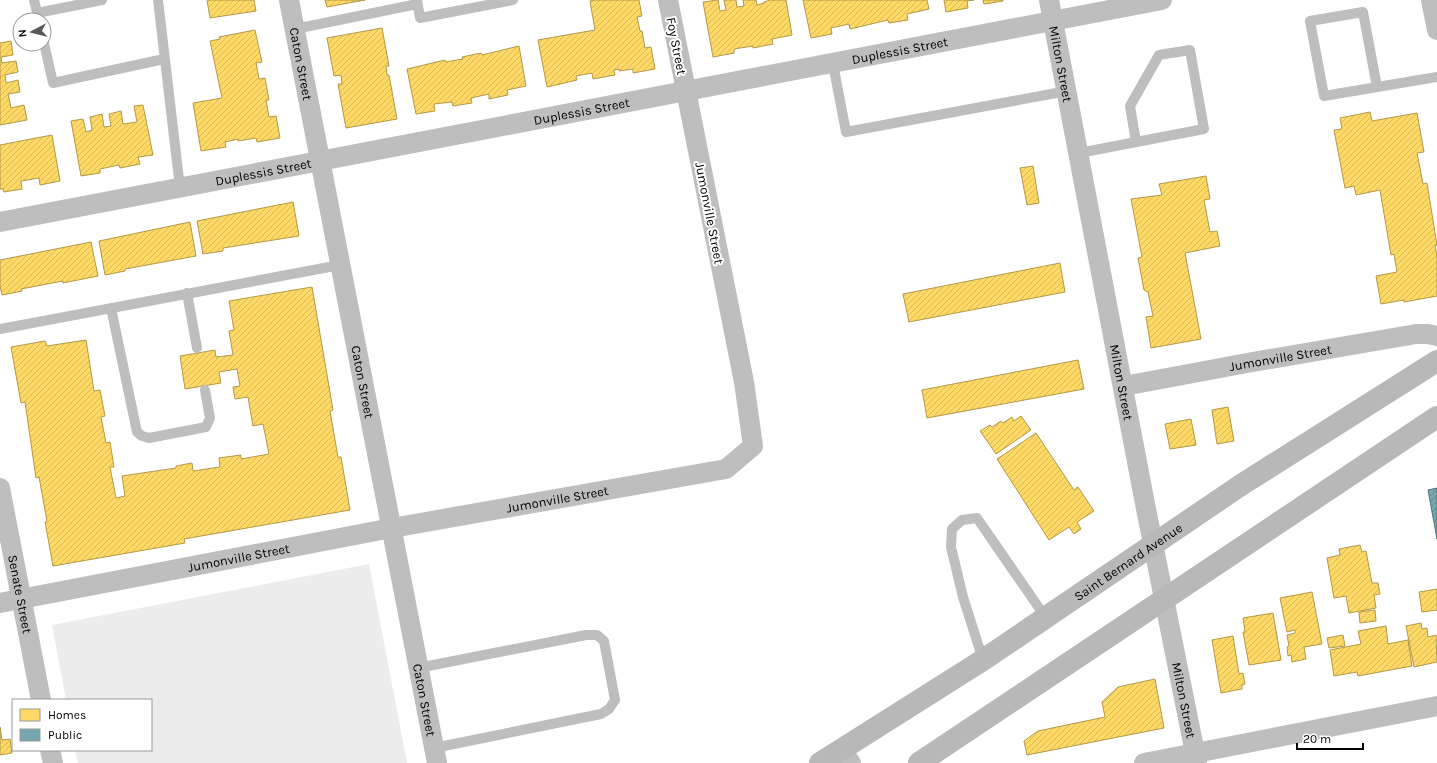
<svg xmlns="http://www.w3.org/2000/svg" width="1437" height="763" viewBox="0 0 1437 763" font-family="Karla,sans-serif">
<style>
.green{fill:#ececec}
.homes{fill:url(#homes-hatch);stroke:#b29847}
.public{fill:url(#public-hatch);stroke:#53747a}
.lines{fill:none;stroke-linecap:round;stroke-linejoin:round}
.lane{stroke:#bebebe;stroke-width:10}
.street{stroke:#bebebe;stroke-width:20}
.secondary{stroke:#b8b8b8;stroke-width:22}
.labels{text-anchor:middle;stroke-width:4;stroke-linejoin:round;paint-order:stroke}
.street-label{font-size:13px;fill:#000;stroke:#fff}
</style>
<defs>
<pattern id="homes-hatch" width="6" height="6" patternUnits="userSpaceOnUse"><rect width="6" height="6" fill="#ffd966"/><path d="M-1 1l2-2M0 6l6-6M5 7l2-2" fill="none" stroke="#d9b857"/></pattern>
<pattern id="public-hatch" width="6" height="6" patternUnits="userSpaceOnUse"><rect width="6" height="6" fill="#76a5af"/><path d="M-1 1l2-2M0 6l6-6M5 7l2-2" fill="none" stroke="#648c95"/></pattern>
</defs>
<rect width="100%" height="100%" fill="#fff"/>
<!-- green -->
<path class="green" d="M369 564 407 763H78L75 750H151V700H66L52 625Z"/>
<!-- homes -->
<path class="homes" d="M207 0H254L256 11 210 18Z
M325 0H365L327 7Z
M594 0H639L642 16 637 17 640 31H642L645 48 651 47 655 69 633 73V69L619 71V69L614 70 615 75 593 79 592 73 576 76 577 80 547 87 538 40 595 30 590 1Z
M718 0 720 11 726 10 724 0H736L737 7 744 6 743 0H756L757 5 764 3V2L770 0H786L792 35 772 39 773 44 753 48V46L734 49V53L713 57 703 2Z
M803 0H927L929 9 907 14 908 20 889 23 888 20 850 29 849 24 831 28 832 34 811 38Z
M944 0H974L967 1 968 8 946 12Z
M983 0H1003V1L984 4Z
M382 28 389 66H386L387 75H389L397 119 346 128 338 84H342L341 75 334 76 327 38Z
M255 30 262 62 256 63 259 79 265 78 269 100H266L269 117 276 116 280 138 257 142 256 138 238 141V139L225 142 226 147 201 151 193 103 222 98 210 41 220 39 219 37Z
M11 41 13 55 1 57 2 63 16 61 18 72 5 75 6 83 18 80 20 92 8 94 11 108 24 105 27 120 0 125V43Z
M519 46 526 86 507 90 508 95 489 99V94L471 98 472 103 453 106 452 102 434 104 435 111 416 114 407 69 445 60V62L463 59 462 57 481 53 482 55Z
M143 105 153 155 138 157 140 164 120 168 119 165 100 169V173L81 176 71 121 83 119 86 132 92 130 90 117 102 114 104 127 111 126 109 114 121 111 123 124 137 122 134 106Z
M1370 112 1372 121 1417 113 1424 152 1417 153 1423 184 1427 183 1437 245H1435L1437 256V296L1404 302V300L1381 304 1376 276 1397 272 1394 254 1391 255 1380 190 1356 195 1354 186 1345 188 1334 130 1342 129 1340 118Z
M52 135 60 181 40 185 39 178 21 181 22 189 4 192 3 189H0V145Z
M1033 166 1039 203 1027 205 1020 168Z
M1206 176 1210 199 1204 200 1210 232 1217 231 1220 246 1185 253 1201 339 1151 348 1146 317 1153 316 1148 292 1144 290 1138 258 1142 257 1131 199 1162 195 1159 184Z
M293 202 299 236 223 248V251L203 254 197 221Z
M190 222 196 256 125 269V271L105 275 99 241Z
M91 242 98 276 63 283V281L21 289 22 291 2 295 0 286V260Z
M1060 263 1065 292 909 322 903 294Z
M312 287 333 410 330 411 338 457H341L350 510 184 539 185 543 53 566 45 522 47 521 39 477 36 478 25 402 21 403 11 347 45 341 47 346 86 340 94 391 100 390 105 416 101 417 106 443 110 442 114 467H110L116 498 125 496 122 476 176 468V466L192 463 193 471 220 467 219 458 241 455V459L269 454 263 424 253 426 248 397 235 399 233 387 240 386 237 369 219 372 221 383 185 389 180 356 215 350 216 357 233 355 229 331 234 330 229 301Z
M1078 360 1084 389 927 418 922 390Z
M1228 407 1234 441 1217 444 1212 410Z
M1021 416 1031 430 996 454 980 431 990 425 992 427 1001 421 1003 423 1012 417 1014 421Z
M1191 419 1196 445 1170 449 1165 424Z
M1036 433 1074 490 1078 487 1094 511 1077 522 1081 529 1074 534 1069 527 1049 540 997 459Z
M1360 545 1362 552 1366 551 1372 583H1378L1380 594 1374 595 1376 608 1349 613 1346 596 1334 598 1327 558 1340 555 1339 549Z
M1437 589V610L1422 612 1419 592Z
M1312 592 1322 644 1304 647 1306 659 1292 662 1291 655 1288 656 1287 647 1289 646 1287 635 1295 633V630L1287 632 1280 598Z
M1375 610 1376 621 1360 623 1359 612Z
M1273 613 1281 660 1249 665 1243 632H1245L1243 618Z
M1421 623 1422 629 1427 628 1428 637 1436 635 1437 662 1414 667 1406 626Z
M1386 626 1388 644 1408 640 1412 666 1358 676 1357 672 1334 676 1330 650 1361 644 1358 631Z
M1343 635 1345 646 1329 648 1327 638Z
M1233 636 1239 674 1243 673 1245 684 1242 685V689L1221 693 1212 640Z
M1155 679 1164 728 1027 755 1024 741 1038 731 1105 717 1102 702 1118 687Z
M0 727 2 740 10 739 12 753 0 755Z"/>
<!-- public -->
<path class="public" d="M1437 488V539L1428 490Z"/>
<g class="lines">
<!-- lane -->
<path class="lane" d="M34 0 39 20
M158 0 180 188
M417 0 420 18 513 0
M37 13 102 0
M295 29 417 4
M44 43 53 83 164 59
M833 64 846 132 1067 91
M1377 87 1363 12 1310 21 1324 96 1437 77
M1079 153 1204 129 1190 50 1159 55 1130 106 1136 142
M187 293 197 348
M111 308 137 432 142 436 149 438 206 427 210 418 205 390
M0 329 340 265
M983 660 963 597 951 547 952 529 962 520 977 518 1046 618
M418 668 586 635H597L604 641 615 700 609 709 601 714 434 748"/>
<!-- street -->
<g class="street">
<path id="s1" d="M289 0 437 763"/>
<path id="s2" d="M1049 0 1146 509 1197 763"/>
<path d="M1431 0 1437 30"/>
<path id="s3" d="M0 222 1162 0"/>
<path id="s4" d="M1124 386 1247 363 1416 334H1428L1437 336"/>
<path id="s5" d="M0 488 41 700"/>
<path id="s6" d="M0 603 392 528 726 469 753 446 744 382 668 0"/>
<path d="M841 749 851 763"/>
<path d="M50 750 53 763"/>
<path d="M1144 763 1437 706"/>
</g>
<!-- secondary -->
<g class="secondary">
<path id="s7" d="M820 763 983 660 1241 485 1437 361"/>
<path d="M919 763 1437 417"/>
</g>
</g>
<g class="labels">
<!-- street labels -->
<g class="street-label">
<text transform="translate(677 46) rotate(79)" y="5">Foy Street</text>
<text dy="5" stroke="none"><textPath href="#s3" startOffset="916">Duplessis Street</textPath></text>
<text dy="5" stroke="none"><textPath href="#s1" startOffset="65">Caton Street</textPath></text>
<text dy="5" stroke="none"><textPath href="#s2" startOffset="65">Milton Street</textPath></text>
<text dy="5" stroke="none"><textPath href="#s3" startOffset="592">Duplessis Street</textPath></text>
<text dy="5" stroke="none"><textPath href="#s3" startOffset="268">Duplessis Street</textPath></text>
<text transform="translate(710 213) rotate(79)" y="5">Jumonville Street</text>
<text dy="5" stroke="none"><textPath href="#s4" startOffset="159">Jumonville Street</textPath></text>
<text dy="5" stroke="none"><textPath href="#s1" startOffset="389">Caton Street</textPath></text>
<text dy="5" stroke="none"><textPath href="#s2" startOffset="389">Milton Street</textPath></text>
<text dy="5" stroke="none"><textPath href="#s6" startOffset="567">Jumonville Street</textPath></text>
<text dy="5" stroke="none"><textPath href="#s6" startOffset="243">Jumonville Street</textPath></text>
<text dy="5" stroke="none"><textPath href="#s7" startOffset="368">Saint Bernard Avenue</textPath></text>
<text dy="5" stroke="none"><textPath href="#s5" startOffset="108">Senate Street</textPath></text>
<text dy="5" stroke="none"><textPath href="#s1" startOffset="713">Caton Street</textPath></text>
<text dy="5" stroke="none"><textPath href="#s2" startOffset="713">Milton Street</textPath></text>
</g>
</g>
<!-- legend -->
<rect x="12" y="699" width="140" height="52" fill="#ffffff" stroke="#999999"/>
<rect x="20" y="709" width="20" height="12" fill="#ffd966" stroke="#999999"/>
<text x="48" y="719" font-size="12" fill="#000000">Homes</text>
<rect x="20" y="729" width="20" height="12" fill="#76a5af" stroke="#999999"/>
<text x="48" y="739" font-size="12" fill="#000000">Public</text>
<!-- north arrow -->
<g transform="translate(32 32) rotate(263)"><circle r="19" fill="#ffffff" stroke="#999999"/>
<path d="M0-3L7 15L0 10L-7 15Z" fill="#595959"/>
<text y="-6" font-size="11" font-weight="bold" text-anchor="middle" fill="#000000">N</text>
</g>
<!-- scale -->
<path d="M1297 743v6h66v-6" fill="none" stroke="#000000" stroke-width="2"/>
<text x="1303" y="743" font-size="12" fill="#000000" stroke="#ffffff" stroke-width="3" paint-order="stroke">20 m</text>
</svg>
